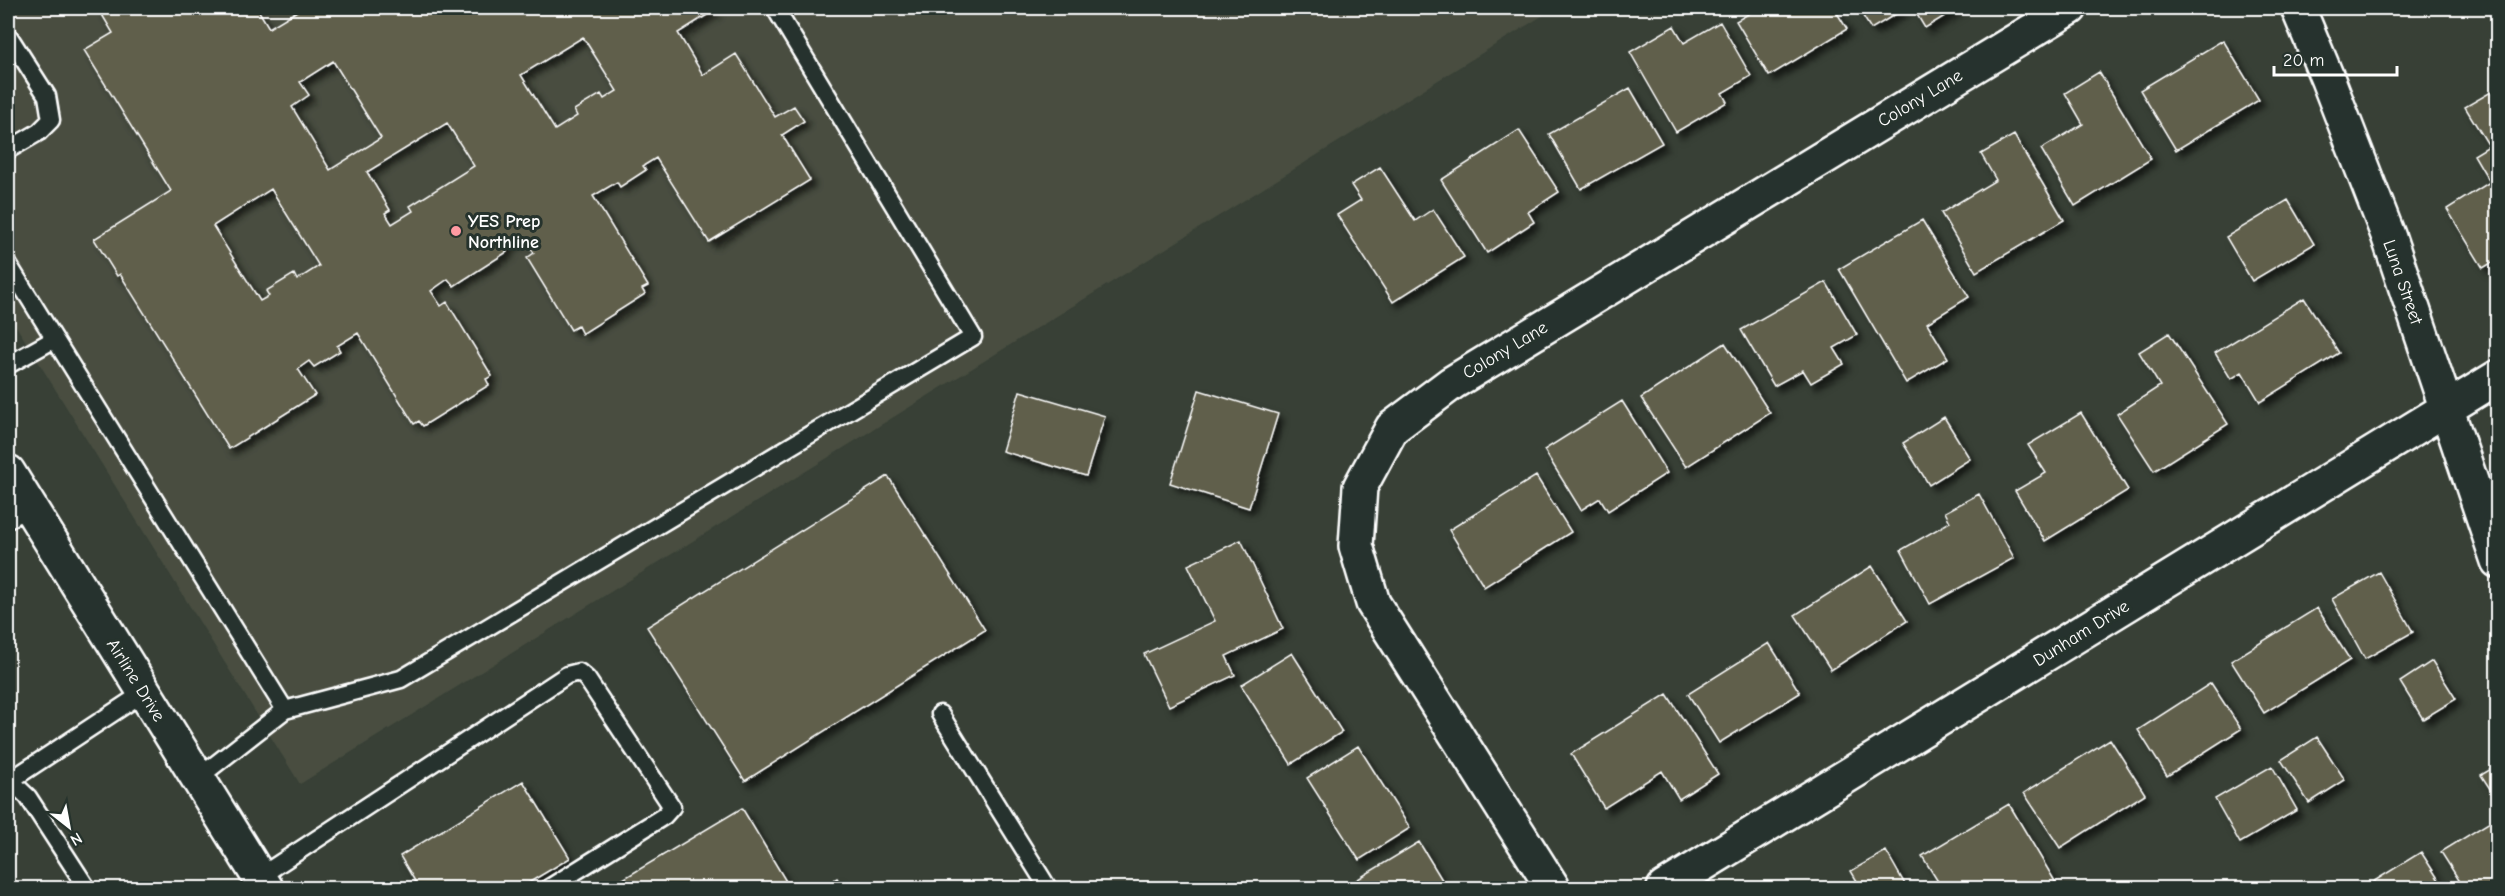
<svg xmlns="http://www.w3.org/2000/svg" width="2505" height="896" viewBox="0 0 2505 896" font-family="'Comic Neue',sans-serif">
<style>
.built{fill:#484d40}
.building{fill:#615f4b;stroke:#fff;stroke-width:1.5;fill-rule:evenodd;filter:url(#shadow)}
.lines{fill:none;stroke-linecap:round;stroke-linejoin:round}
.service-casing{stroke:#fff;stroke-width:21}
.minor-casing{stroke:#fff;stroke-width:38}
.secondary-casing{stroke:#fff;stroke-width:38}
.service{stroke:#26332d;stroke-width:16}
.minor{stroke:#26332d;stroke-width:33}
.secondary{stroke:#26332d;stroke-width:33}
.poi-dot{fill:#ff9aa2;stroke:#26332d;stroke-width:2}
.labels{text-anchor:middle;stroke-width:6;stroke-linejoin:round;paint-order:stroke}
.street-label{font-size:18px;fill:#fff;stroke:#26332d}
.poi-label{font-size:18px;font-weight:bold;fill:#fff;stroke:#26332d;text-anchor:start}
</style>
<defs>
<filter id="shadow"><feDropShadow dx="5.5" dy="5.5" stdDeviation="3" flood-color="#0009"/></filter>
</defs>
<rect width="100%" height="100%" fill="#384036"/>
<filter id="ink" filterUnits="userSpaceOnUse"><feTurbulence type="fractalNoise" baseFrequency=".0167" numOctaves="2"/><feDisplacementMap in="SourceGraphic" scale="12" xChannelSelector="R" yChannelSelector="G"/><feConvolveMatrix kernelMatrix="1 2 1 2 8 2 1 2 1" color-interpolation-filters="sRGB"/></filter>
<g filter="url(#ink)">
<!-- built -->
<path class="built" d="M8 8H1555L300 784 8 313Z"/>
<!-- building -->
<path class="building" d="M98 8H257L269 28 302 8H713L715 10 678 33 703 75 736 54 775 117 794 106 804 121 782 135 810 180 709 242 656 158 643 166 646 170 620 187 617 182 593 196 648 286 642 289 645 294 582 334 578 326 571 330 527 258 534 253 523 237 505 248 507 252 454 286 448 279 431 291 441 306 447 302 492 376 486 379 489 385 423 426 419 421 414 424 358 333 337 346 340 351 314 367 309 361 298 369 315 395 229 449 120 274 117 276 94 239 171 191 84 50 113 33ZM583 37 617 91 604 99 601 94 574 110 577 116 555 130 521 75ZM333 61 381 138 330 170 292 107 309 95 300 82ZM447 123 474 166 410 206 413 211 392 224 385 213 390 210 367 172ZM271 189 319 266 297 280 294 274 266 291 269 296 260 301 213 226Z
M1759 8H1834L1847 29 1769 76 1736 21Z
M1858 8H1906L1871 29Z
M1913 8H1958L1925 28Z
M1720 22 1751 76 1722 93 1727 102 1676 132 1630 52 1674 26 1684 43Z
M2223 40 2259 100 2176 150 2140 90Z
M2099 72 2151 159 2075 206 2041 149 2083 124 2065 93Z
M1630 88 1662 143 1581 189 1549 134Z
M2498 88V259L2483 268 2447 209 2490 182 2474 155 2489 146 2465 107Z
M1519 130 1559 192 1528 212 1534 222 1487 253 1441 180Z
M2014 135 2064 220 1976 272 1941 213 1996 180 1981 154Z
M1380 167 1415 221 1433 209 1464 257 1393 302 1337 215 1361 200 1351 185Z
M2288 200 2314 244 2252 281 2226 237Z
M1922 220 1969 297 1927 323 1948 358 1906 383 1839 269Z
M1826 282 1857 335 1834 348 1844 364 1811 383 1803 370 1774 386 1741 330Z
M2304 298 2339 353 2260 402 2242 372 2231 379 2215 353Z
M2169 333 2228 424 2154 471 2117 414 2160 386 2139 352Z
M1725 343 1770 413 1686 467 1641 398Z
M1199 390 1278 414 1249 508 1170 483Z
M1020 391 1105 416 1086 476 1002 451Z
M1622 401 1667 473 1608 511 1600 498 1581 510 1544 450Z
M2081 413 2128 490 2045 541 2015 491 2046 473 2028 445Z
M1944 417 1970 459 1929 485 1903 443Z
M888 476 985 630 745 781 647 627Z
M1536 476 1571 532 1484 587 1449 530Z
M1979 494 2014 558 1930 604 1901 550 1950 522 1945 512Z
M1241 540 1283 629 1226 656 1235 675 1169 706 1144 654 1215 621 1188 565Z
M1872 566 1907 621 1831 670 1795 615Z
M2379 572 2413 632 2365 659 2332 599Z
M2317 608 2350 660 2264 713 2231 661Z
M1769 643 1800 693 1719 743 1688 694Z
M1292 653 1342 732 1291 764 1241 685Z
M2432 661 2456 699 2423 719 2400 682Z
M2211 683 2241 729 2167 776 2138 730Z
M1667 694 1718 774 1679 799 1662 771 1604 808 1571 754Z
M2317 737 2345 780 2309 803 2281 760Z
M2110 739 2145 794 2060 848 2024 793Z
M1358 746 1410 828 1359 860 1307 778Z
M2498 765V801L2481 775Z
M2272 766 2297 810 2240 843 2215 799Z
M523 781 570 858 520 888H419L400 856Z
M2009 804 2059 888H2010L2006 882 1994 888H1942L1922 856Z
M742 808 790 888H608Z
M2498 817V888H2464L2441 852Z
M1419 842 1447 888H1343Z
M1886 851 1907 888H1861L1851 871Z
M2421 852 2444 888H2363Z
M837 878 844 888H820Z"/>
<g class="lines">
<!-- service casing -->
<g class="service-casing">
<path id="service" d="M8 35 47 96 51 120 39 132 8 150
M8 264 285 710
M8 365 53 340
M8 520 29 506
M940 714 1048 888
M8 778 28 797 87 888
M198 778 285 710 401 679 973 337 775 8
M11 780 143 693
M259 877 567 675 579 672 587 679 672 807 664 816 549 888"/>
</g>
<!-- minor casing -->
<g class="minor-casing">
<path id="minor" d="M2298 8 2328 80 2388 235 2498 561
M1553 888 1373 603 1356 546 1360 487 1392 428 1452 383 2070 8
M1664 888 2498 377"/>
</g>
<!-- secondary casing -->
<g class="secondary-casing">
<path id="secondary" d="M8 472 266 888"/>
</g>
<!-- service -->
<use href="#service" class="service"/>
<!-- minor -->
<use href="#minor" class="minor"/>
<!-- secondary -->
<use href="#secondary" class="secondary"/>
</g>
</g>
<!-- markers -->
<circle class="poi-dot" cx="456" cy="231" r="6"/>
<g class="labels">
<!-- street labels -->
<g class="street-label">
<text transform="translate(1920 98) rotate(-31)" y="6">Colony Lane</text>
<text transform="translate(2403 282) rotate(71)" y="6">Luna Street</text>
<text transform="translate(1505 350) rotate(-31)" y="6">Colony Lane</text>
<text transform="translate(2081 633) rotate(-32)" y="6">Dunham Drive</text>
<text transform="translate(136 680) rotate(58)" y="6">Airline Drive</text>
</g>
<!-- poi labels -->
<g class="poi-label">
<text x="468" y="227">YES Prep<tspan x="468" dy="21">Northline</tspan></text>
</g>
</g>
<!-- margin -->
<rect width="2505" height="896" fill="none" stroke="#26332d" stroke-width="30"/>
<rect x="15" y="15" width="2475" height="866" fill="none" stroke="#fff" stroke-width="2" filter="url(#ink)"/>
<!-- north arrow -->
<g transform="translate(69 827) rotate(149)" stroke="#26332d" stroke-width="4.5" paint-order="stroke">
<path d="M0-4.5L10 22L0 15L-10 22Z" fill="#ffffff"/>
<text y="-9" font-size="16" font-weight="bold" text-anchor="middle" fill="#ffffff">N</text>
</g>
<!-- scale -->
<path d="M2274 66v9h123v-9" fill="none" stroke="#ffffff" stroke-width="3"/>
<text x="2283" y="66" font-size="18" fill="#ffffff" stroke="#26332d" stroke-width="4.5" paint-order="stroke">20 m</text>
</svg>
